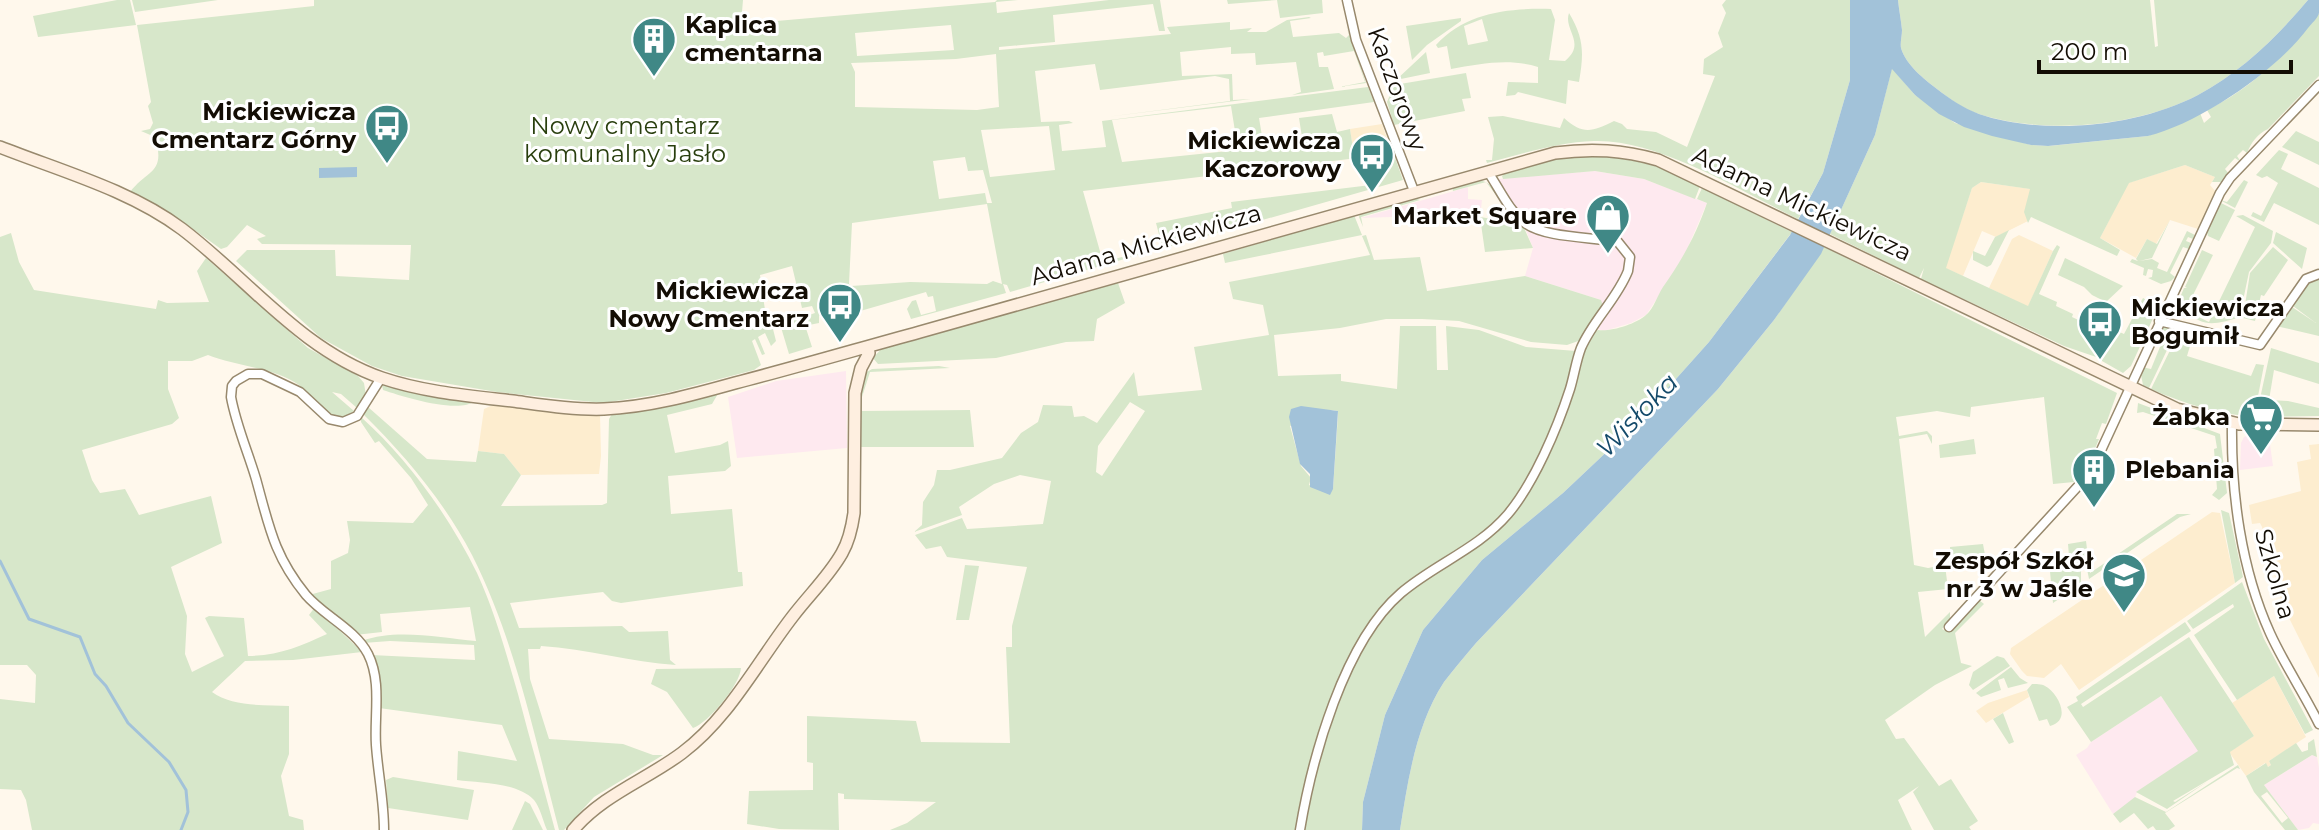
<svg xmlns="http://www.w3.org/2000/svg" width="2319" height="830" viewBox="0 0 2319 830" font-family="Montserrat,sans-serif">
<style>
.commercial{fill:#fee9ef}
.built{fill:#fdedcf}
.green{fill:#d7e7ca;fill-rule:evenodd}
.water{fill:#a2c2d9}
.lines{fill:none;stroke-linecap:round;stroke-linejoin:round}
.stream{stroke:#a2c2d9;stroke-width:3}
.street-casing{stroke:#98896d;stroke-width:11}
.secondary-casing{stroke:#98896d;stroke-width:14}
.street{stroke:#fff;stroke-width:8}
.secondary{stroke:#feefe0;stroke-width:11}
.labels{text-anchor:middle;stroke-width:6;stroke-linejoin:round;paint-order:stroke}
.poi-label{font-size:24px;font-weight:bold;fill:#130d04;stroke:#fff;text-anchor:end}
.street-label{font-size:24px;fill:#130d04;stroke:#fff}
.park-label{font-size:24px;fill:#293f0e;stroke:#fff}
.water-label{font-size:26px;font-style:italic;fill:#144a6a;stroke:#fff}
</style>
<rect width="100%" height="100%" fill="#fff8ec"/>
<!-- commercial -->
<path class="commercial" d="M1595 171 1644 179 1707 203 1682 261 1646 315 1631 323 1604 331 1590 327 1601 300 1525 276 1533 248 1525 228 1526 222 1498 179Z
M1468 187V199L1482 200 1480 217 1451 215 1361 218Z
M846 371 847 448 737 458 728 397 776 381Z
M2249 435 2269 437 2273 466 2240 470 2241 443 2244 437Z
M2161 696 2199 751 2137 792 2134 800 2113 814 2076 755 2087 748 2091 742Z
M2312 755 2317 757 2319 768V824L2313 823 2309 828 2298 830 2264 785Z"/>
<!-- built -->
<path class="built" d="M1382 124 1390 146 1387 149 1354 155 1350 129Z
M2185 165 2215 177 2210 185 2216 192 2198 229 2170 220 2156 244 2147 239 2136 258 2100 238 2128 183Z
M1981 182 2031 189 2025 212 2028 221 1996 237 1982 231 1963 276 1945 268 1972 188Z
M2019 235 2053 251 2028 307 1989 288 2012 239Z
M495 404 533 410 600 414 601 456 599 474 521 475 504 454 478 451 484 409Z
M2319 444V678L2282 604 2262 527 2260 523 2252 524 2249 505 2301 491 2297 462 2311 459 2309 445Z
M2212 512 2220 513 2235 583 2079 690 2061 664 2044 678 2027 676 2022 671 2010 654 2011 648Z
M2274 676 2306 737 2269 761 2271 765 2268 767 2265 763 2246 776 2229 752 2254 736 2232 703Z
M2027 690 2029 697 1986 723 1976 711 1988 703Z"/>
<!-- green -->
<path class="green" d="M117 0H130L136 25 38 37 33 16Z
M132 0H218L135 12Z
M314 0H743L741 24 995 2 997 0H1018L996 2 997 13 1109 0H1160L1165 31H1159L1153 4 1053 15 1055 42 999 47V50L1171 34 1167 27 1230 22V30L1252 28 1247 32H1266L1287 20 1309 17 1311 18 1290 21 1293 37 1339 33 1346 38 1349 35 1346 25 1366 83 1339 87 1365 82 1354 51 1324 56 1323 52 1317 53 1319 67H1328L1334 89 1292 95 1301 92 1296 62 1256 65 1255 53 1231 54V47L1180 52 1182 76 1232 74 1233 100 1251 99 1106 117 1230 101 1229 79 1215 76 1100 90 1095 64 1035 71 1041 122 1069 121 1073 123 1059 125 1062 151 1106 147 1102 121 1368 87 1374 102 1259 118 1263 142 1302 137 1299 118 1332 114 1337 132 1350 129 1354 155 1375 152 1373 156 1376 159 1394 155 1403 180 1147 253 1146 250 1162 246 1156 223 1232 208 1231 202 1371 185 1366 157 1083 191 1103 262 1141 252 1142 254 1010 292 1007 285 1003 284 1006 293 911 319 907 309 912 301 916 300 921 315 936 311 933 296 928 297 926 292 843 316 840 305 837 310 819 316V323L809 325 806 316 815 313 812 306 802 308 792 266 760 275 765 310 759 312 769 313 776 341 771 346 765 333 758 337 765 354 762 355 755 339 752 341 761 365 754 370 666 393 603 403 497 392 402 376 372 366 321 338 236 261 247 250H335L336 276 409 280 411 245 262 244 257 239 266 236 247 225 227 247 221 249 166 210 130 192C148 169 166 174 155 137L141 131 150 129 153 123 148 106 151 102 137 25 314 6ZM951 25 954 50 857 56 855 33ZM996 54 999 107 977 110 855 107V72L851 63 956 59ZM1231 106 1238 150 1122 162 1112 120ZM1049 126 1055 170 990 177 981 130ZM965 157 968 171 983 170 992 203H987L985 193 939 199 933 161ZM987 204 1002 284 993 281 987 284 910 282 851 286 849 284 852 223Z
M1227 0H1322L1323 13 1280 18 1277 0 1228 4Z
M1726 0H1850V80L1823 173 1798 219C1740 191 1659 139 1594 141 1558 142 1522 154 1487 163L1486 160H1492L1494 139 1488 117 1503 116 1560 128 1564 118C1583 135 1592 132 1614 121L1622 124 1627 129 1656 132 1687 147 1715 76 1703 74 1704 59 1723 47 1718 33 1726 13 1722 5Z
M1898 0H2150L2155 47 2158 46 2154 0H2308C2277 37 2241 72 2198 95 2137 127 2044 135 1979 114 1963 109 1950 99 1937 89 1924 79 1906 65 1901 48 1900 43 1902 36 1902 30 1901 20 1899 10 1898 0Z
M1551 9 1555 20 1549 60 1565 61C1587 43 1563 30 1569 13 1584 38 1584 53 1579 82L1568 80 1566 104 1518 92 1515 95 1506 96 1508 82 1538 83V67C1509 58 1480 64 1451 69L1447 46 1438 48 1436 45C1466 12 1509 8 1551 9ZM1482 19 1488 41 1468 45 1464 26Z
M2319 13V76L2268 129C2257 134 2251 143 2247 153L2243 150 2237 156 2241 162 2235 158 2225 169 2229 174 2222 182H2212L2215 177 2185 165 2129 183 2100 238 2120 250 2117 256 2031 217 2028 223 2024 212 2030 189 1981 182 1972 188 1946 268 2028 306 2053 251 2057 245 2060 247 2039 294 2057 302 2056 306 2073 314 2072 317 2108 334 2111 328 2124 334 2143 298 2151 303 2155 314 2131 366 2123 373 2102 361V359L2064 346 1921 279 1924 268 1919 278 1830 234 1875 135 1892 68 1915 95 1955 123 2031 145 2049 146 2148 136 2200 113 2204 123 2211 117 2207 110C2251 89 2290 51 2319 13Z
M1461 18V21L1427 45 1412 60 1406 26Z
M1426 52 1430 73 1396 80Z
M1466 73 1471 98 1462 99 1465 111 1394 125 1387 102 1394 85Z
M2296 131 2319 142V165L2282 147Z
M2279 150 2288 154 2281 169 2319 188V225L2274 203 2264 222 2251 216 2253 212 2261 216 2278 183 2267 176 2262 178 2256 175Z
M1584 156C1625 156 1664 165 1700 186L1695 199 1644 179 1595 171 1503 179 1502 176 1506 172 1549 160Z
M1475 179C1495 182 1501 197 1511 212L1509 219 1524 228 1533 248 1485 252 1480 217 1506 221 1509 212 1486 182 1453 191 1452 186Z
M2244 180 2248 182 2235 208 2220 200 2227 202Z
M1702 188 1792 232 1709 342 1633 427 1563 493 1482 560 1423 630 1385 715 1363 802 1362 830H1302L1312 780 1340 693 1369 636 1398 599 1484 539 1539 469 1592 334 1598 330C1611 332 1636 324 1646 315 1654 308 1657 296 1663 287 1682 260 1696 235 1707 203L1697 199Z
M1412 197 1420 200 1361 217 1363 227 1359 217 1360 212Z
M2219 202 2235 210 2219 241 2208 236 2206 228Z
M1354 215 1362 235 1225 263 1223 254Z
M2243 215 2273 231 2271 243 2249 272 2240 315 2238 318C2219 323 2202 329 2188 311L2190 309 2192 314 2209 322 2255 227 2236 216Z
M2170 220 2152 258 2139 261 2152 259 2159 263 2157 268 2167 272 2187 231 2195 235 2193 239 2188 237 2186 241 2191 243 2189 249 2183 247 2170 273 2175 277 2171 281 2161 284 2148 278 2152 277 2153 270 2148 269 2146 276 2143 275 2144 268 2130 262 2132 259 2138 261 2136 259 2147 239 2157 244Z
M2009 230 1991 265 1987 267 1973 260V251L1985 256 1995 237Z
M2276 232 2307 248 2302 269 2273 243Z
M11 233 19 262 34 290 156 309 158 300 167 303 209 302 197 271 206 258 308 348 358 376 364 383 366 396 357 408 341 394 332 392 354 411C330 430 315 398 299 385 276 368 235 366 208 355L192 361H168V389L179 418 172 424 82 450 92 480 100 493 125 489 139 515 211 496 222 543 171 567 187 616 185 654 192 672 224 656 205 618 209 616 244 618 248 656C278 656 301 646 327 634L309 615 315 607 362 652 293 660 245 661 212 692C232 707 265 705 289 706V754L281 776 289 816 303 820 304 830H32L26 800 21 790 0 789V699L35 703 36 675 27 665H0V237Z
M1366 235 1374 260 1420 257 1427 291 1525 276 1601 300 1603 306 1581 340 1567 345 1531 342 1459 321 1422 319H1386L1340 328 1274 335 1278 376 1341 374V381L1397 389 1400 326H1436L1437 370H1448L1446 326 1479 330 1526 347 1576 351C1563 412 1531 499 1479 537 1452 556 1411 575 1389 599 1336 660 1320 754 1298 830H890L907 823 936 802 844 799V794L838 793 839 830 779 829 747 824 749 791 813 790V763L807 762V716L916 721 921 742 1010 743 1006 647H1012V626L1027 567 947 557 941 546 926 549 915 535 962 518 967 529 1043 524 1051 481 1020 475 994 484 959 507 962 515 914 532 922 525 923 502 934 485 937 470H950L1002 458 1021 433 1038 422 1043 405 1072 406 1074 417 1084 416 1097 423 1134 372 1138 396 1202 390 1194 347 1269 335 1263 305 1233 299 1229 282 1370 255 1362 236ZM1130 402 1145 411 1102 476 1096 472 1098 446ZM1332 410 1338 411V415L1333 489 1323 491 1309 485 1311 478 1301 466 1290 426Z
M1824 247 2117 393 2106 424 2102 423 2096 439H2099L2089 463 2074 482 2053 484 2044 397 1971 407 1970 417 1937 411 1896 417 1899 436 1927 431 1932 436V444L1927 434 1899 439 1914 565 1928 568 1945 565 1948 589 1918 592 1925 637 1950 612V620L1942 629 1949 632 1979 600 1984 604 1955 633 1961 663 1972 666 1935 685 1885 720 1896 739 1904 738 1939 786 1951 779 1978 821 1969 827 1971 830H1934L1913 792 1919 786 1898 800 1912 830H1400C1408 780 1416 725 1444 682 1454 669 1465 656 1476 643L1718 389 1774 320Z
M2273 247 2288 260 2264 296 2261 295 2255 321 2243 318 2250 273Z
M2202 250 2213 255 2182 317 2168 311 2170 306 2176 307 2184 288H2187L2185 287Z
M2065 258 2123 286 2106 302 2092 295 2084 287 2058 275Z
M2319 276V336L2276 326 2292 307 2316 323 2293 306 2308 280Z
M1118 283 1125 303 1097 319 1094 341 1066 342 996 358 878 364 873 358 883 347Z
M802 316 812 347 789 354 780 324Z
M2165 325 2177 329 2149 388 2143 385 2140 370 2142 367 2151 369 2164 337 2157 334Z
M2181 333 2193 336 2187 356 2251 376 2256 364 2264 365 2254 417C2218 414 2185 404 2151 389L2178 334Z
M2271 348 2319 363V384L2274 370 2269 400 2288 401 2319 408V416L2256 417Z
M939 366 950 368 870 372 862 397V411L970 410 974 447H860L859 392 865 373 872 369Z
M385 383 475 401C458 414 404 397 383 390L382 385Z
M719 392 712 404 667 415 675 453 720 445 728 441 731 466 725 471 668 476 671 514 732 509 738 572H742L743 586 621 603 612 601 603 592 510 603 519 628 622 626 629 632 668 631 670 660 676 665C631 662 587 649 541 646L540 649H528L530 679 549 739 623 744 653 755H663L594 797 564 830H559C535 738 515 640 472 555 445 503 405 455 363 414L368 407 427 459 476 462 478 451 504 454 521 475 501 506 602 505 607 503 609 419 612 414 659 408Z
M2138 403 2220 434 2227 493 2219 500 2212 495 2217 489 2214 449 2217 448 2215 436 2143 412 2137 413Z
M361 417C408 459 449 516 477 573 495 612 506 653 518 694 530 740 543 785 555 830H547C543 821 540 807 534 800 517 782 479 783 457 780L458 751 517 761 502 725 379 708 371 655 475 660 474 645 390 641 363 643 362 641C396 628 441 638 476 641L470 607 380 614 382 632 355 635 309 595 331 589V561L348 553 350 540 347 521 413 523 428 505 411 478 379 441 375 443 361 422Z
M1974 439 1976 454 1940 458 1939 445Z
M2221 510 2229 513 2243 577 2235 583Z
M2177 514H2191L2180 517 2089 579 2086 564H2081V584L2053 603 2049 561 2069 556 2068 544 2086 541 2090 573Z
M1983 544 1985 555 1951 559 1950 547Z
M965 565 979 566 969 620H956Z
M2242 582 2264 639 2313 730 2305 734 2274 676 2237 700 2194 635 2234 607 2233 604 2193 629 2187 621Z
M2185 622 2191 631 2081 704 2083 707 2189 637 2254 736 2230 752 2234 765 2173 801 2175 802 2208 781 2167 809 2136 792 2198 751 2161 696 2091 742 2067 707 2078 701 2076 697Z
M1997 656 2004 658 2010 666 1973 690 1969 685 1973 672Z
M2011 667 2020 678 2028 683 2008 688 2004 678 1998 680 2001 690 1981 697 1976 693Z
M741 668C740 685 708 723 693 728L667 692 651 684 656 669Z
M2032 684C2035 684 2042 684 2045 686 2057 692 2073 720 2050 726L2047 719 2039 721 2027 690Z
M2003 713 2014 742 2009 744 1993 719Z
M2314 739 2317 757 2312 755 2264 785 2298 830H2285L2254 792 2246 776 2266 763 2268 767 2271 765 2269 761 2296 743 2302 752 2308 750V743ZM2267 792 2288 818 2282 823 2261 796Z
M2238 765 2240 769 2237 768 2165 813 2175 826 2169 830H2156L2153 826 2148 829 2134 813 2120 823 2113 814 2135 797 2166 812Z
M393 777 474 790 468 820 388 808 386 780Z
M525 801 530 804 543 830H512Z"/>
<!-- water -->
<path class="water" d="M1850 0H1898C1899 10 1901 20 1902 30 1902 36 1900 43 1901 48 1906 65 1924 79 1937 89 1950 99 1963 108 1979 114 2044 136 2137 127 2198 95 2241 72 2277 37 2308 0H2319C2319 4 2319 9 2319 13 2318 18 2311 24 2308 28 2276 71 2200 123 2148 136L2048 146 2031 145 1992 136 1964 127 1939 114 1915 95 1892 69 1875 135 1821 254 1774 320 1718 389 1476 643C1465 656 1454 669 1444 682 1416 725 1408 780 1400 830H1362L1363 802 1385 715 1423 630 1482 560 1563 493 1633 427 1709 342 1790 235 1823 173 1850 80Z
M357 167V177L319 178V168Z
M1301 406 1338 411 1333 489 1330 495 1310 487V474L1300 464 1289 417 1291 409Z"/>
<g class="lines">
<!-- stream -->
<path class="stream" d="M0 561 29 619 80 637 95 674 106 686 128 723 169 762 186 790 188 812 181 830"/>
<!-- street casing -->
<g class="street-casing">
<path id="street" d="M1347 0 1356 40 1414 191
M2159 321 2260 345 2306 279 2319 274
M381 378 357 416 343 422 329 419 300 392 262 374H248L236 381 232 386 231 397C236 425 248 452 256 479 269 526 274 556 306 595 324 616 355 629 368 654 382 682 374 715 376 745 378 774 384 801 384 830
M2232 424C2231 493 2241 569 2270 633 2284 664 2304 693 2319 724
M1949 627 2091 472 2220 193 2230 178 2319 85
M1300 830C1312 758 1344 642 1401 593 1435 564 1478 549 1508 514 1534 483 1557 429 1570 389 1574 376 1576 361 1581 348 1593 320 1617 299 1628 271L1630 257 1618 242C1594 237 1544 238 1525 223 1509 211 1499 188 1488 172"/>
</g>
<!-- secondary casing -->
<g class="secondary-casing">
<path id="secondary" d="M0 147C61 171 130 190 182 229 248 279 301 350 382 378 423 392 469 396 513 401 543 405 574 410 604 409 649 407 692 395 735 383 797 367 858 349 920 332 1132 273 1343 211 1555 153 1592 148 1623 150 1658 160L2177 409 2239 424 2319 425
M573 830C604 794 646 780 682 753 729 718 758 661 793 616 809 595 829 576 842 553 849 541 852 527 854 513L855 393 861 368 869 353 868 347"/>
</g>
<!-- street -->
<use href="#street" class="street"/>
<!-- secondary -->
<use href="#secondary" class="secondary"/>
</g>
<!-- icons -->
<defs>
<g id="building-pin" transform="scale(2.3)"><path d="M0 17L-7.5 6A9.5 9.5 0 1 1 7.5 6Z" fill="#408886" stroke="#fff"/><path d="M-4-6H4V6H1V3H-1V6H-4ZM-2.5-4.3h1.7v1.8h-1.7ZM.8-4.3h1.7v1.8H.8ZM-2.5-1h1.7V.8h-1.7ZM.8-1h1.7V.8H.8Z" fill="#fff"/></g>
<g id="bus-pin" transform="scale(2.3)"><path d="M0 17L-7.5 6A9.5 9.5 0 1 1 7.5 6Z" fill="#408886" stroke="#fff"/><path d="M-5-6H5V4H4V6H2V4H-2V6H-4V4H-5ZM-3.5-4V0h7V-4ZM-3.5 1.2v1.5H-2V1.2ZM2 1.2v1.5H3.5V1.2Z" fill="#fff"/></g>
<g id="shop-pin" transform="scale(2.3)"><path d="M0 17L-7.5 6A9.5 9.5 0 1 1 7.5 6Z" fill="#408886" stroke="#fff"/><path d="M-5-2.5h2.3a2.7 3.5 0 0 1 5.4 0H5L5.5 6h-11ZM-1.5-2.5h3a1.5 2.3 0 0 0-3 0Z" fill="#fff"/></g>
<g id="supermarket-pin" transform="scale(2.3)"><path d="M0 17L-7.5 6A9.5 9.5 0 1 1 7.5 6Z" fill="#408886" stroke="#fff"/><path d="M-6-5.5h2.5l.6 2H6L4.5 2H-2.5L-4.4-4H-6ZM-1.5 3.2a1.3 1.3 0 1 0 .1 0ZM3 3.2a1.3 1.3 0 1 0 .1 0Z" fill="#fff"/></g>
<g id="school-pin" transform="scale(2.3)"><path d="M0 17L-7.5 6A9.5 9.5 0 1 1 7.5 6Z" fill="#408886" stroke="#fff"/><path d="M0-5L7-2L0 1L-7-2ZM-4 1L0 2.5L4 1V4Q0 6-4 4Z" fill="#fff"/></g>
</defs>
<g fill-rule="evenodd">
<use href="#building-pin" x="654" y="39"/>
<use href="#bus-pin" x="387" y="126"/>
<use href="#bus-pin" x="1372" y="155"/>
<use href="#shop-pin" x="1608" y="216"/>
<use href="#bus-pin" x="840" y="305"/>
<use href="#bus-pin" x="2100" y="322"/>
<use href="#supermarket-pin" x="2261" y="417"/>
<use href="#building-pin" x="2094" y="470"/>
<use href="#school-pin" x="2124" y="575"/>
</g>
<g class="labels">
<!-- poi labels -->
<g class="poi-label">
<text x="685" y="33" text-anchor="start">Kaplica<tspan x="685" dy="28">cmentarna</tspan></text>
<text x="356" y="120">Mickiewicza<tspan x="356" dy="28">Cmentarz Górny</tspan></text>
<text x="1341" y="149">Mickiewicza<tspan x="1341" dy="28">Kaczorowy</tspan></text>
<text x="1577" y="224">Market Square</text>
<text x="809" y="299">Mickiewicza<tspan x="809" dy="28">Nowy Cmentarz</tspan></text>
<text x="2131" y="316" text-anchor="start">Mickiewicza<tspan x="2131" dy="28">Bogumił</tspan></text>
<text x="2230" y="425">Żabka</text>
<text x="2125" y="478" text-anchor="start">Plebania</text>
<text x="2093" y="569">Zespół Szkół<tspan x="2093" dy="28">nr 3 w Jaśle</tspan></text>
</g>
<!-- street labels -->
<g class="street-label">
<text transform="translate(1397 89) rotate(70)" y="8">Kaczorowy</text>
<text transform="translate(1802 204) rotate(25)" y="8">Adama Mickiewicza</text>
<text transform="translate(1146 245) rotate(-16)" y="8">Adama Mickiewicza</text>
<text transform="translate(2275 574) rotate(74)" y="8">Szkolna</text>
</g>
<!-- park labels -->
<g class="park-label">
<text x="625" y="134">Nowy cmentarz<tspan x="625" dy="28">komunalny Jasło</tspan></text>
</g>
<!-- water labels -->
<g class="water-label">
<text transform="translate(1637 415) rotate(-46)" y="9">Wisłoka</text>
</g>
</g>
<!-- scale -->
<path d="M2039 60v12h252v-12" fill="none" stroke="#130d04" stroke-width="4"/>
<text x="2051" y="60" font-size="24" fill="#130d04" stroke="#ffffff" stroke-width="6" paint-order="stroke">200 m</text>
</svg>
